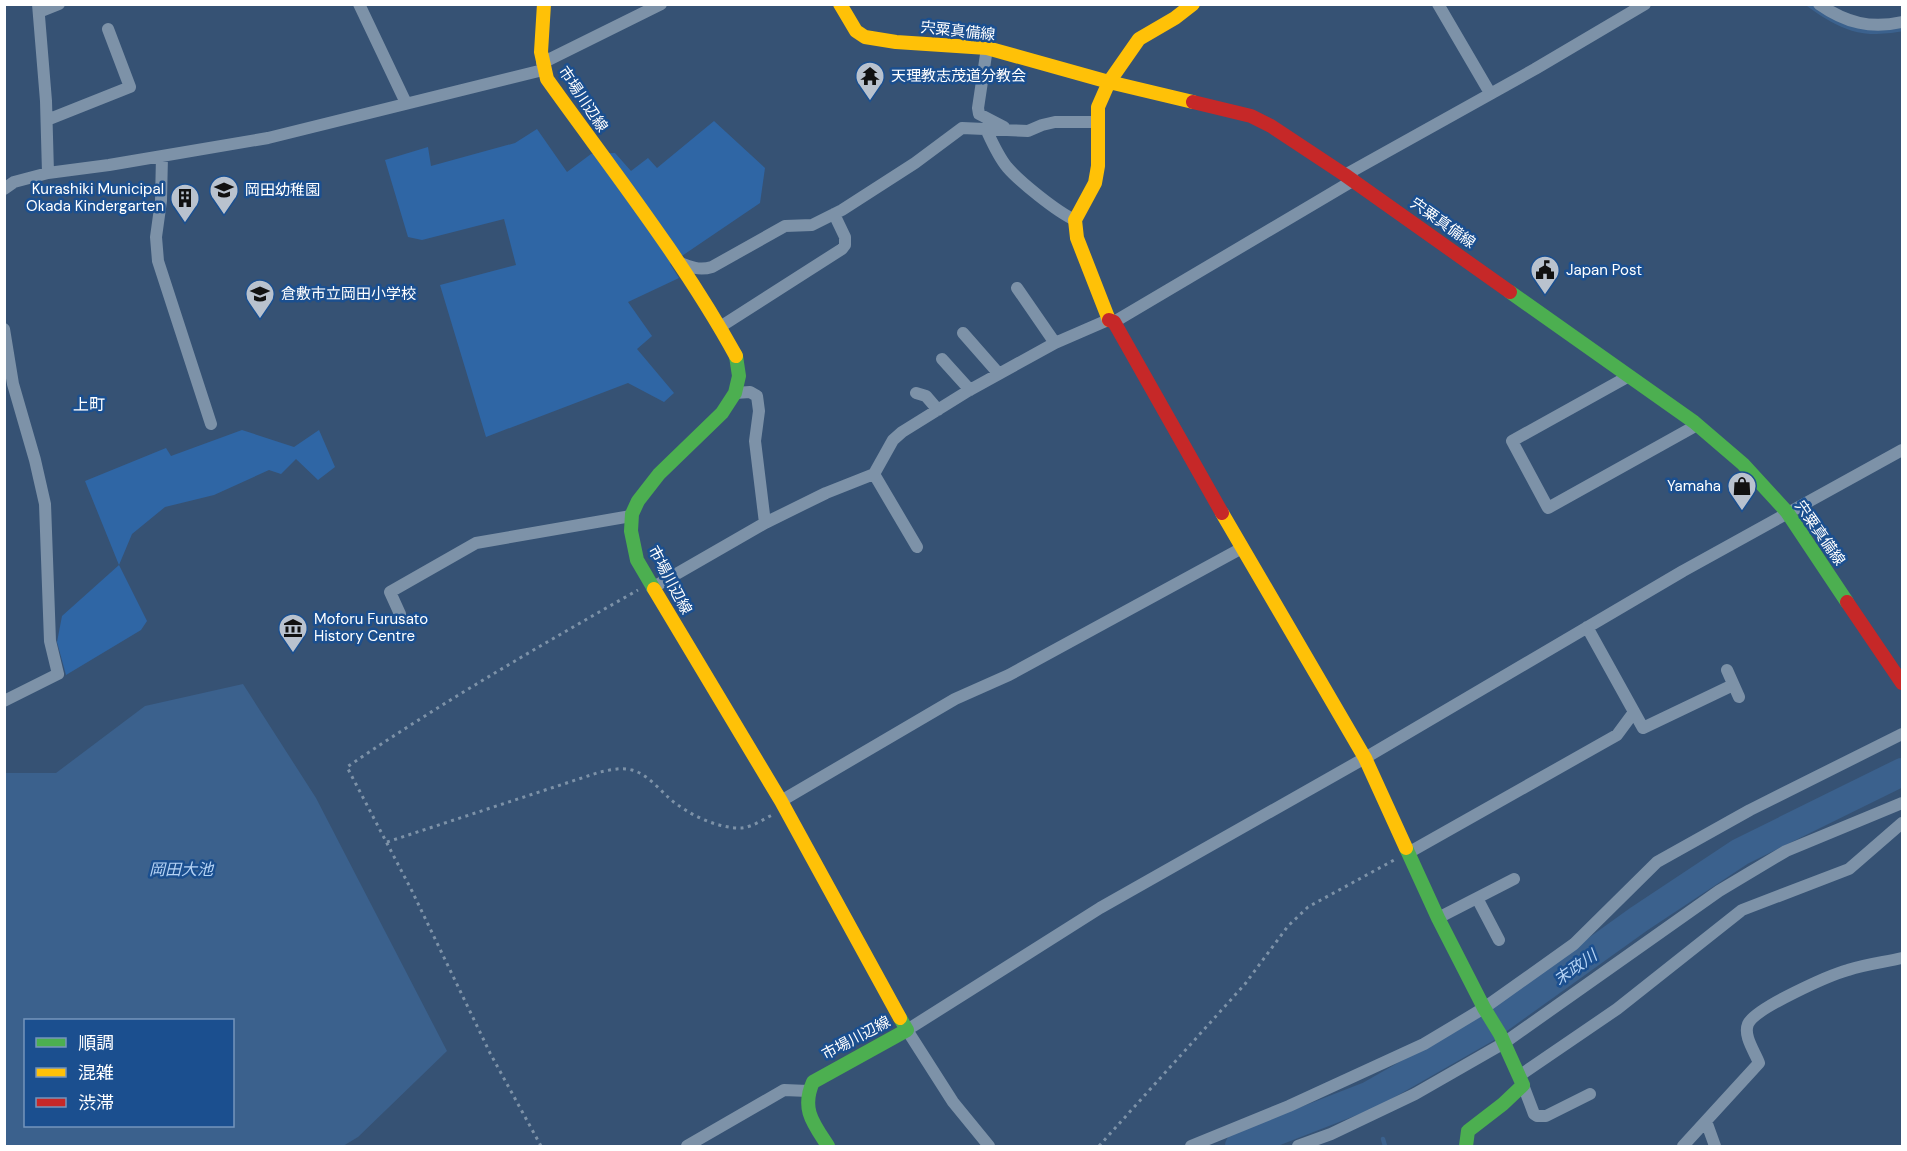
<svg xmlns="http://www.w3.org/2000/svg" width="1907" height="1151" viewBox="0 0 1907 1151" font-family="'DM Sans','Noto Sans JP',sans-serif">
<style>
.green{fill:#2f66a5}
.water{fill:#3b618d;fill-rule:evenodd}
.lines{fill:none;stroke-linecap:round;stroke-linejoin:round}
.stream{stroke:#3b618d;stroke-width:4.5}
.river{stroke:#3b618d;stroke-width:28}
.path{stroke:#7d92a8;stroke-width:3;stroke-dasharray:3 4.5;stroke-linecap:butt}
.street{stroke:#7d92a8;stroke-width:12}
.fast{stroke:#4caf50;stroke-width:14}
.slow{stroke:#ffc107;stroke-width:14}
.jam{stroke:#c62828;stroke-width:14}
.labels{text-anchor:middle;stroke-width:5;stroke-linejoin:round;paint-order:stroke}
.street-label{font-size:15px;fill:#fff;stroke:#1b4f8f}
.poi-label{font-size:15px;fill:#fff;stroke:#1b4f8f;text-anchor:start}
.neighbourhood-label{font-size:16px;fill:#fff;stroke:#1b4f8f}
.water-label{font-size:16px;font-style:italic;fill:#b5d3f5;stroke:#1b4f8f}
</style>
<rect width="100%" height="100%" fill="#365274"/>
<!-- green -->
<path class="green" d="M714 121 765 168 760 203 670 264 679 278 628 302 652 336 637 349 674 393 664 402 628 383 486 437 440 285 516 265 504 219 422 240 408 237 385 160 428 147 431 166 515 143 537 129 567 172 591 154 615 153 631 171 648 158 657 168Z
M242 430 294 447 319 430 335 467 318 480 296 459 281 474 269 470 214 495 165 507 132 534 119 565 147 621 141 630 66 675 57 642 62 616 119 565 85 481 166 448 171 456Z"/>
<!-- water -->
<path class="water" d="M243 684 316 798 447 1051 358 1137 343 1146H5V773H56L145 706ZM26 1020H232V1126H26Z"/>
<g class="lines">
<!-- stream -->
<path class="stream" d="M1808 4C1840 28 1863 37 1902 29
M1383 1139 1385 1146"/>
<!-- river -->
<path class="river" d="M1239 1146 1370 1095 1487 1028 1639 919 1740 852 1902 772"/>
<!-- path -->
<path class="path" d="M387 842 600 772C610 770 621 767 632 770 647 774 658 788 669 798 687 814 718 829 742 828 752 827 764 819 772 815
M541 1146 490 1053 412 891 347 767C441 703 539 646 638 590
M1099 1146 1245 984 1288 926 1308 907 1396 859"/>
<!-- street -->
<path class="street" d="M38 4 46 101 48 173
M359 4 406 103
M1438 4 1490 93
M1819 4C1846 23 1871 29 1902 22
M39 12 59 4
M987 48 978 108 979 114 1004 127
M542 63 661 4
M47 120 130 87 108 29
M986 129C992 142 998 156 1007 167 1020 182 1057 212 1075 220
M162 156 161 201 156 237 158 261 211 424
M1345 175 1535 69 1645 4
M4 189 14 182 48 173 109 165 268 138 543 70
M678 262C690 267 699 271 712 267L785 226 812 225 842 210 915 163 962 128 1028 131 1042 125 1055 122H1098
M1017 288 1055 343
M1114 322 1354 180
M720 327 842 249 845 245V237L834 214
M4 329 13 384 35 460 45 504 50 641 58 674 4 701
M963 333 999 374
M942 359 970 390
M1629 376 1512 441 1548 508 1697 425
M735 393 750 392 757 396 759 411 755 441 765 523
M916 393 926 396 938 410
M874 474 917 547
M652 588 765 523 826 493 874 474 893 440 902 432 968 391 1055 343 1108 320
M400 614 390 592 476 543 631 516
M1587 627 1643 728 1733 685
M1727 670 1739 697
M781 801 955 699 1009 675 1242 548
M1408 853 1617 735 1634 712
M1477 898 1499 940
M1438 918 1514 879
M1519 1076 1617 1009 1742 910 1849 869 1902 823
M1523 1085 1534 1114 1537 1116H1546L1590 1094
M1706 1121 1715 1146
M687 1146 784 1090 808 1091
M989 1146 953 1102 907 1030 1100 908 1365 758 1683 571 1902 450
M1191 1146 1289 1106 1424 1044 1484 1008 1574 944 1657 862 1750 810 1902 734
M1298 1146 1331 1134 1415 1094 1504 1043 1719 891 1786 851 1902 803
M1683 1146 1759 1063C1755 1052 1743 1036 1748 1024 1755 1008 1830 975 1848 970 1866 964 1885 962 1902 958"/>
<!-- fast -->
<path class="fast" d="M1510 292 1694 422 1743 464 1787 512 1847 602
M654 589 637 560 631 531 632 514 638 501 659 474 722 413 735 393 739 376 736 356
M1406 848 1438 918 1484 1008 1500 1034 1523 1085 1503 1104 1468 1131 1466 1146
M828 1146C813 1123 801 1109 813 1082L907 1030 900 1018"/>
<!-- slow -->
<path class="slow" d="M544 4 541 52 547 79C612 170 682 258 736 356
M840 4 856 31 865 37 896 42 987 48 1109 82 1193 102
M1109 320 1077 238 1075 220 1095 183 1098 166V107L1109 82 1139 39 1175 18 1193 4
M1222 513 1365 758 1406 848
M654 589 781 801 900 1018"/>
<!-- jam -->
<path class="jam" d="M1193 102 1251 116 1271 126 1345 175 1510 292
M1109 320 1114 322 1222 513
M1847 602 1902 683"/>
</g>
<!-- icons -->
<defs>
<g id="temple-pin" transform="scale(1.5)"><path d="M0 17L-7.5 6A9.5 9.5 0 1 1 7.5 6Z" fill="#b9c2ce" stroke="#1b4f8f"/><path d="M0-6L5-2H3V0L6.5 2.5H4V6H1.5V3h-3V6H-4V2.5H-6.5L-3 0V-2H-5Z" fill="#111"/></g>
<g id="school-pin" transform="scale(1.5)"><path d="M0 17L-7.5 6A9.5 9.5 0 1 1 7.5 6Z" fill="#b9c2ce" stroke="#1b4f8f"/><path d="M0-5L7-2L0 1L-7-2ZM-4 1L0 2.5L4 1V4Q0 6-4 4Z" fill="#111"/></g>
<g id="building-pin" transform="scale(1.5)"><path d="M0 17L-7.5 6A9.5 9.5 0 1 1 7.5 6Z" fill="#b9c2ce" stroke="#1b4f8f"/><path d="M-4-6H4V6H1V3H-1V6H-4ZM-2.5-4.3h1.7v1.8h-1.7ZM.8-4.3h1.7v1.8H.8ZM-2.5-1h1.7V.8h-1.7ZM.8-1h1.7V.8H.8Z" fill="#111"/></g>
<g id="civic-pin" transform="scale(1.5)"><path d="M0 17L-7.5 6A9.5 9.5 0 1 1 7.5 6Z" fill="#b9c2ce" stroke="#1b4f8f"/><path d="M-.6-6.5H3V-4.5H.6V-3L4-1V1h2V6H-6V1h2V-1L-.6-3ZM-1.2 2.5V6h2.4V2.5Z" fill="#111"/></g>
<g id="shop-pin" transform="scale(1.5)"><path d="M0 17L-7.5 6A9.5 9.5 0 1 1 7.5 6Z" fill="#b9c2ce" stroke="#1b4f8f"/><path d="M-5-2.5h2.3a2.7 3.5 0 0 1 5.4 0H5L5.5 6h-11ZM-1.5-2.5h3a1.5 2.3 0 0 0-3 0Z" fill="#111"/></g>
<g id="museum-pin" transform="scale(1.5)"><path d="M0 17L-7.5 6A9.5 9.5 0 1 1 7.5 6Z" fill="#b9c2ce" stroke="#1b4f8f"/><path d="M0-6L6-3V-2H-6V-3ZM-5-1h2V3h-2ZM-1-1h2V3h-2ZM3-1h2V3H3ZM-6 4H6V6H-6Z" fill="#111"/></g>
</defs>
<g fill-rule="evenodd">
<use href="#temple-pin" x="870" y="76"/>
<use href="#school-pin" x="224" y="190"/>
<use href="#building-pin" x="185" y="198"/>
<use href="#civic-pin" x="1545" y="270"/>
<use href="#school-pin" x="260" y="294"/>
<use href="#shop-pin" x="1742" y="486"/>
<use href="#museum-pin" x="293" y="628"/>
</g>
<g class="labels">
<!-- street labels -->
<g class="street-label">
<text transform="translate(958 31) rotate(6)" y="5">宍粟真備線</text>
<text transform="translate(583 99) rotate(56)" y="5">市場川辺線</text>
<text transform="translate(1443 223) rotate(35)" y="5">宍粟真備線</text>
<text transform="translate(1820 533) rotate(55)" y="5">宍粟真備線</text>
<text transform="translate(670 580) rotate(62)" y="5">市場川辺線</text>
<text transform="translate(856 1038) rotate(-28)" y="5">市場川辺線</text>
</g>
<!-- poi labels -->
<g class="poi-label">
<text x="891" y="81">天理教志茂道分教会</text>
<text x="164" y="194" text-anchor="end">Kurashiki Municipal<tspan x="164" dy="17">Okada Kindergarten</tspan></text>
<text x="245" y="195">岡田幼稚園</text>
<text x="1566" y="275">Japan Post</text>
<text x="281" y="299">倉敷市立岡田小学校</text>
<text x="1721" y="491" text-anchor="end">Yamaha</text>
<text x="314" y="624">Moforu Furusato<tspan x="314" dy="17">History Centre</tspan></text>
</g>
<!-- neighbourhood labels -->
<g class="neighbourhood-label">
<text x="89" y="410">上町</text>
</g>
<!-- water labels -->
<g class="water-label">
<text x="181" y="875">岡田大池</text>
<text transform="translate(1575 967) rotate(-35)" y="6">末政川</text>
</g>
</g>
<!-- border -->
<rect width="1907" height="1151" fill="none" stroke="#ffffff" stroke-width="12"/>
<!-- legend -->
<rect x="24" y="1019" width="210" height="108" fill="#1b4f8f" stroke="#7695bc" stroke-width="1.5"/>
<rect x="36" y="1038" width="30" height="9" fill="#4caf50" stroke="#7695bc" stroke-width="1.5"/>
<text x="78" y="1049" font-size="18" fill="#ffffff">順調</text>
<rect x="36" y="1068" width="30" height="9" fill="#ffc107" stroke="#7695bc" stroke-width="1.5"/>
<text x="78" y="1079" font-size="18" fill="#ffffff">混雑</text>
<rect x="36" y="1098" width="30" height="9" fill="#c62828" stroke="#7695bc" stroke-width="1.5"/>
<text x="78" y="1109" font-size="18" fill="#ffffff">渋滞</text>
</svg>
